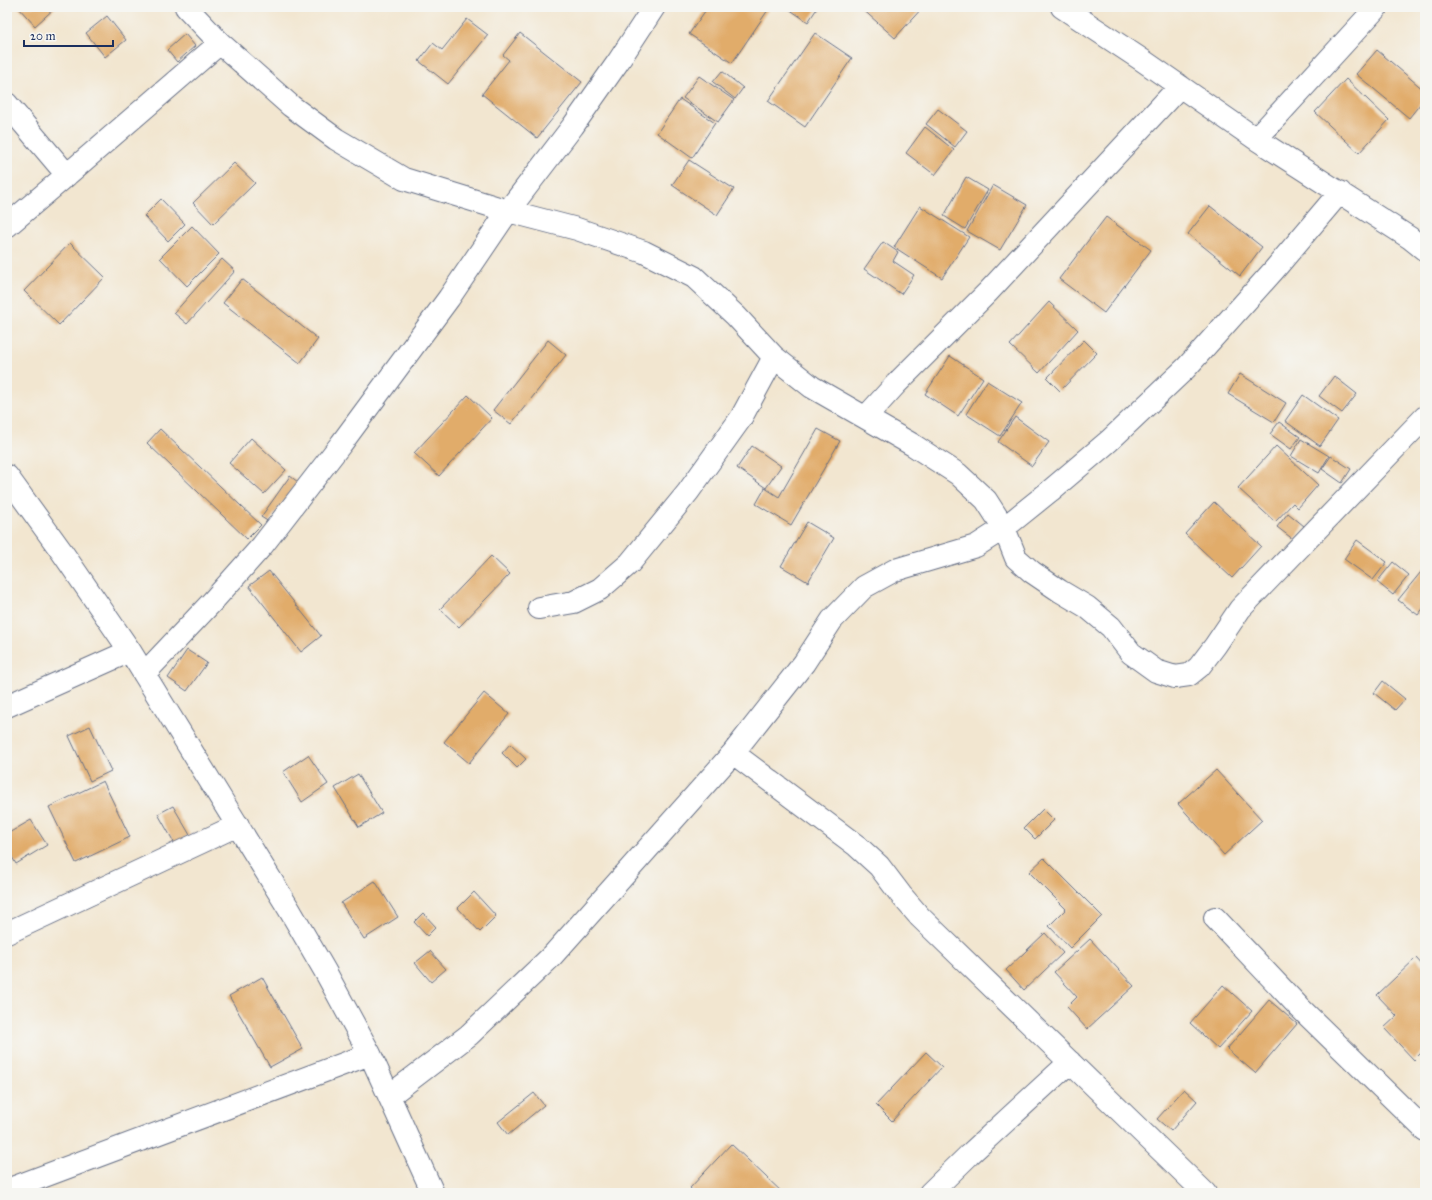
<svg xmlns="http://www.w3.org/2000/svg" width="1432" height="1200" viewBox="0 0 1432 1200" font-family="'IM FELL Great Primer',serif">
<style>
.building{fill:#e1ac6b}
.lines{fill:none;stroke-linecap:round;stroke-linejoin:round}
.minor-casing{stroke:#666f86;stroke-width:24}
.minor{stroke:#fff;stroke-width:22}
</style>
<rect width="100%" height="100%" fill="#f6f6f2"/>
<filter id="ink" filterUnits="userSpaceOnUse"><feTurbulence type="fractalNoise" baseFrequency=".025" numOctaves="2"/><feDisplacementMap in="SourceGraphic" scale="8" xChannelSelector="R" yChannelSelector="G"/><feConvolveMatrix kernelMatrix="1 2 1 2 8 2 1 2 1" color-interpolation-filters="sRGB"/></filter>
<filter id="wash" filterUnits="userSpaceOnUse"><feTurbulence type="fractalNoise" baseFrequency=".012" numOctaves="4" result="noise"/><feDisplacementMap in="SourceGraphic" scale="16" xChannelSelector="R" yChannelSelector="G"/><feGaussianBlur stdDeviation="0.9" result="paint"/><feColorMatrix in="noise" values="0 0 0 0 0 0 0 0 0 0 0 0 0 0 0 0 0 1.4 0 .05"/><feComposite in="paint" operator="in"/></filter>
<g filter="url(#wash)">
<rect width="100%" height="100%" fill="#f2e6d0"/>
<g id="blocks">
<!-- building -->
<path class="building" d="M18 7H56L35 26Z
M708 7H764L768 10 732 63 689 34Z
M786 7H818L808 22Z
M860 7H923L895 38Z
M107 16 126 40 105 57 86 33Z
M467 19 488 35 448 84 419 61 433 43 442 50Z
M520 33 582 82 537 138 482 94 509 60 503 55Z
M815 33 852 58 805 127 768 101Z
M185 34 195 46 177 62 167 50Z
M1377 50 1425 91V98L1409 118 1356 74Z
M722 71 743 88 735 99 713 82Z
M699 76 734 100 718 122 683 98Z
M1346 79 1389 120 1359 153 1315 112Z
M680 99 715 123 692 158 657 133Z
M938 109 967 131 955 147 926 124Z
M925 127 954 150 935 175 906 153Z
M689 160 734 189 717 215 672 185Z
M234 163 255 183 213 224 193 203Z
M966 177 988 190 965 229 944 216Z
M993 185 1027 205 1000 250 967 231Z
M161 199 185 224 168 241 144 216Z
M920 206 969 237 942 278 894 247Z
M1210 206 1262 247 1240 276 1188 234Z
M1106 217 1151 250 1104 313 1059 279Z
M192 226 219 254 187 286 160 258Z
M883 242 898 252 893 261 914 275 901 294 864 269Z
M70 243 105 277 59 325 24 291Z
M222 259 235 271 187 324 174 313Z
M242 279 318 339 300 363 223 303Z
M1049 302 1078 330 1039 373 1010 345Z
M548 340 566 355 511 424 493 410Z
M1084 340 1097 353 1060 391 1047 378Z
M950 356 983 378 958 416 925 394Z
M1240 374 1286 403 1274 422 1228 394Z
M1334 376 1357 394 1342 413 1319 396Z
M987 381 1022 403 1000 436 966 414Z
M468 395 492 418 439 476 414 453Z
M1303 395 1338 420 1320 446 1285 421Z
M1015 417 1049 442 1032 466 998 442Z
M1279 422 1300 437 1291 449 1270 434Z
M160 429 261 525 247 539 147 443Z
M818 429 840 441 791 525 756 504 765 488 779 497Z
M251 438 286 470 264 494 229 463Z
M1301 439 1329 456 1319 473 1291 456Z
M752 446 781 466 766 488 737 468Z
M1276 446 1318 485 1298 508 1293 503 1275 522 1238 488Z
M1331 456 1351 469 1342 483 1322 469Z
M290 476 298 482 269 522 261 517Z
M1214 502 1261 546 1232 578 1185 534Z
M1288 513 1304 526 1294 540 1277 527Z
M807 522 834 538 808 582 781 566Z
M1357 540 1387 562 1373 580 1344 559Z
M491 556 510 574 459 627 440 609Z
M1393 562 1409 575 1393 595 1377 582Z
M1425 567V606L1418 615 1398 600Z
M269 571 321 636 301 652 249 586Z
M187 650 207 663 187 691 168 678Z
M1383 681 1405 699 1395 710 1374 693Z
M484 693 509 714 469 763 444 742Z
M90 726 111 771 90 781 69 736Z
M510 744 526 759 517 768 502 753Z
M308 755 328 784 302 802 283 772Z
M1216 770 1262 820 1224 855 1178 804Z
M358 774 382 813 359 827 335 788Z
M103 781 130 837 76 863 49 807Z
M173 806 190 835 175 844 158 814Z
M1043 809 1054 820 1035 839 1024 828Z
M31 820 47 845 16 864 7 848V834Z
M1044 858 1102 916 1070 948 1049 926 1066 909 1029 872Z
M375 881 398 917 364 939 341 903Z
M474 892 496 916 480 932 458 908Z
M423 913 436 927 427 936 414 922Z
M1045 933 1063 953 1024 990 1006 970Z
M1090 939 1134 986 1087 1029 1067 1007 1077 997 1054 972Z
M430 951 446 969 431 982 415 963Z
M1416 958 1425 968V1049L1414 1060 1384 1028 1397 1016 1377 995Z
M262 977 303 1049 270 1067 229 996Z
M1223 985 1252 1011 1218 1049 1190 1023Z
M1269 1000 1297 1024 1255 1073 1227 1049Z
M926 1052 942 1067 892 1121 876 1105Z
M1184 1089 1197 1101 1171 1131 1157 1119Z
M534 1093 544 1105 508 1135 498 1122Z
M731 1144 783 1193H695L690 1188Z"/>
</g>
</g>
<g filter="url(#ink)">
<use href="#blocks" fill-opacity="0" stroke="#666f86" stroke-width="1"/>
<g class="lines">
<!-- minor casing -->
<g class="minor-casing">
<path id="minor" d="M186 7 220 43 291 106 336 139 404 179 508 211 577 229 644 252 694 277 736 316 774 357 812 387 913 445 958 474 986 500 1004 528 1016 558 1032 572 1060 591 1087 607 1111 627 1131 653 1156 671 1175 677 1189 675 1199 667 1215 646 1240 609 1425 417
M1062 7 1142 60 1256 139 1410 238 1425 250
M7 104 67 175 220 43
M1256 139 1377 7
M7 226 67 175
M866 417 896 384 988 292 1180 86
M7 476 62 552 130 651 289 909 325 971 370 1054 433 1193
M539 608 574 602 600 589 630 563 688 492 741 418 774 357
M144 674 212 602 262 546 341 444 449 298 508 211 573 126 618 62 654 7
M7 706 130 651
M733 753 857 846 879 866 901 895 920 917 1205 1193
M1215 918 1300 1008 1425 1130
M7 933 238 825
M389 1096 469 1035 552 956 733 753 804 663 832 620 864 587 895 570 976 546 1004 528 1050 491 1109 441 1186 368 1274 270 1340 192
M7 1190 370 1054
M930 1193 969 1155 1070 1062"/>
</g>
<!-- minor -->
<use href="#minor" class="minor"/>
</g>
</g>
<!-- margin -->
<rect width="1432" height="1200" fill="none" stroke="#f6f6f2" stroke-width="24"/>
<!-- scale -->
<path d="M24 40v6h89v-6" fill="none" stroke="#1b2f5e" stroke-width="2"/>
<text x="30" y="40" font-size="12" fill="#1b2f5e" stroke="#f6f6f2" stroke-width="3" paint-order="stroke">20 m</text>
</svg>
